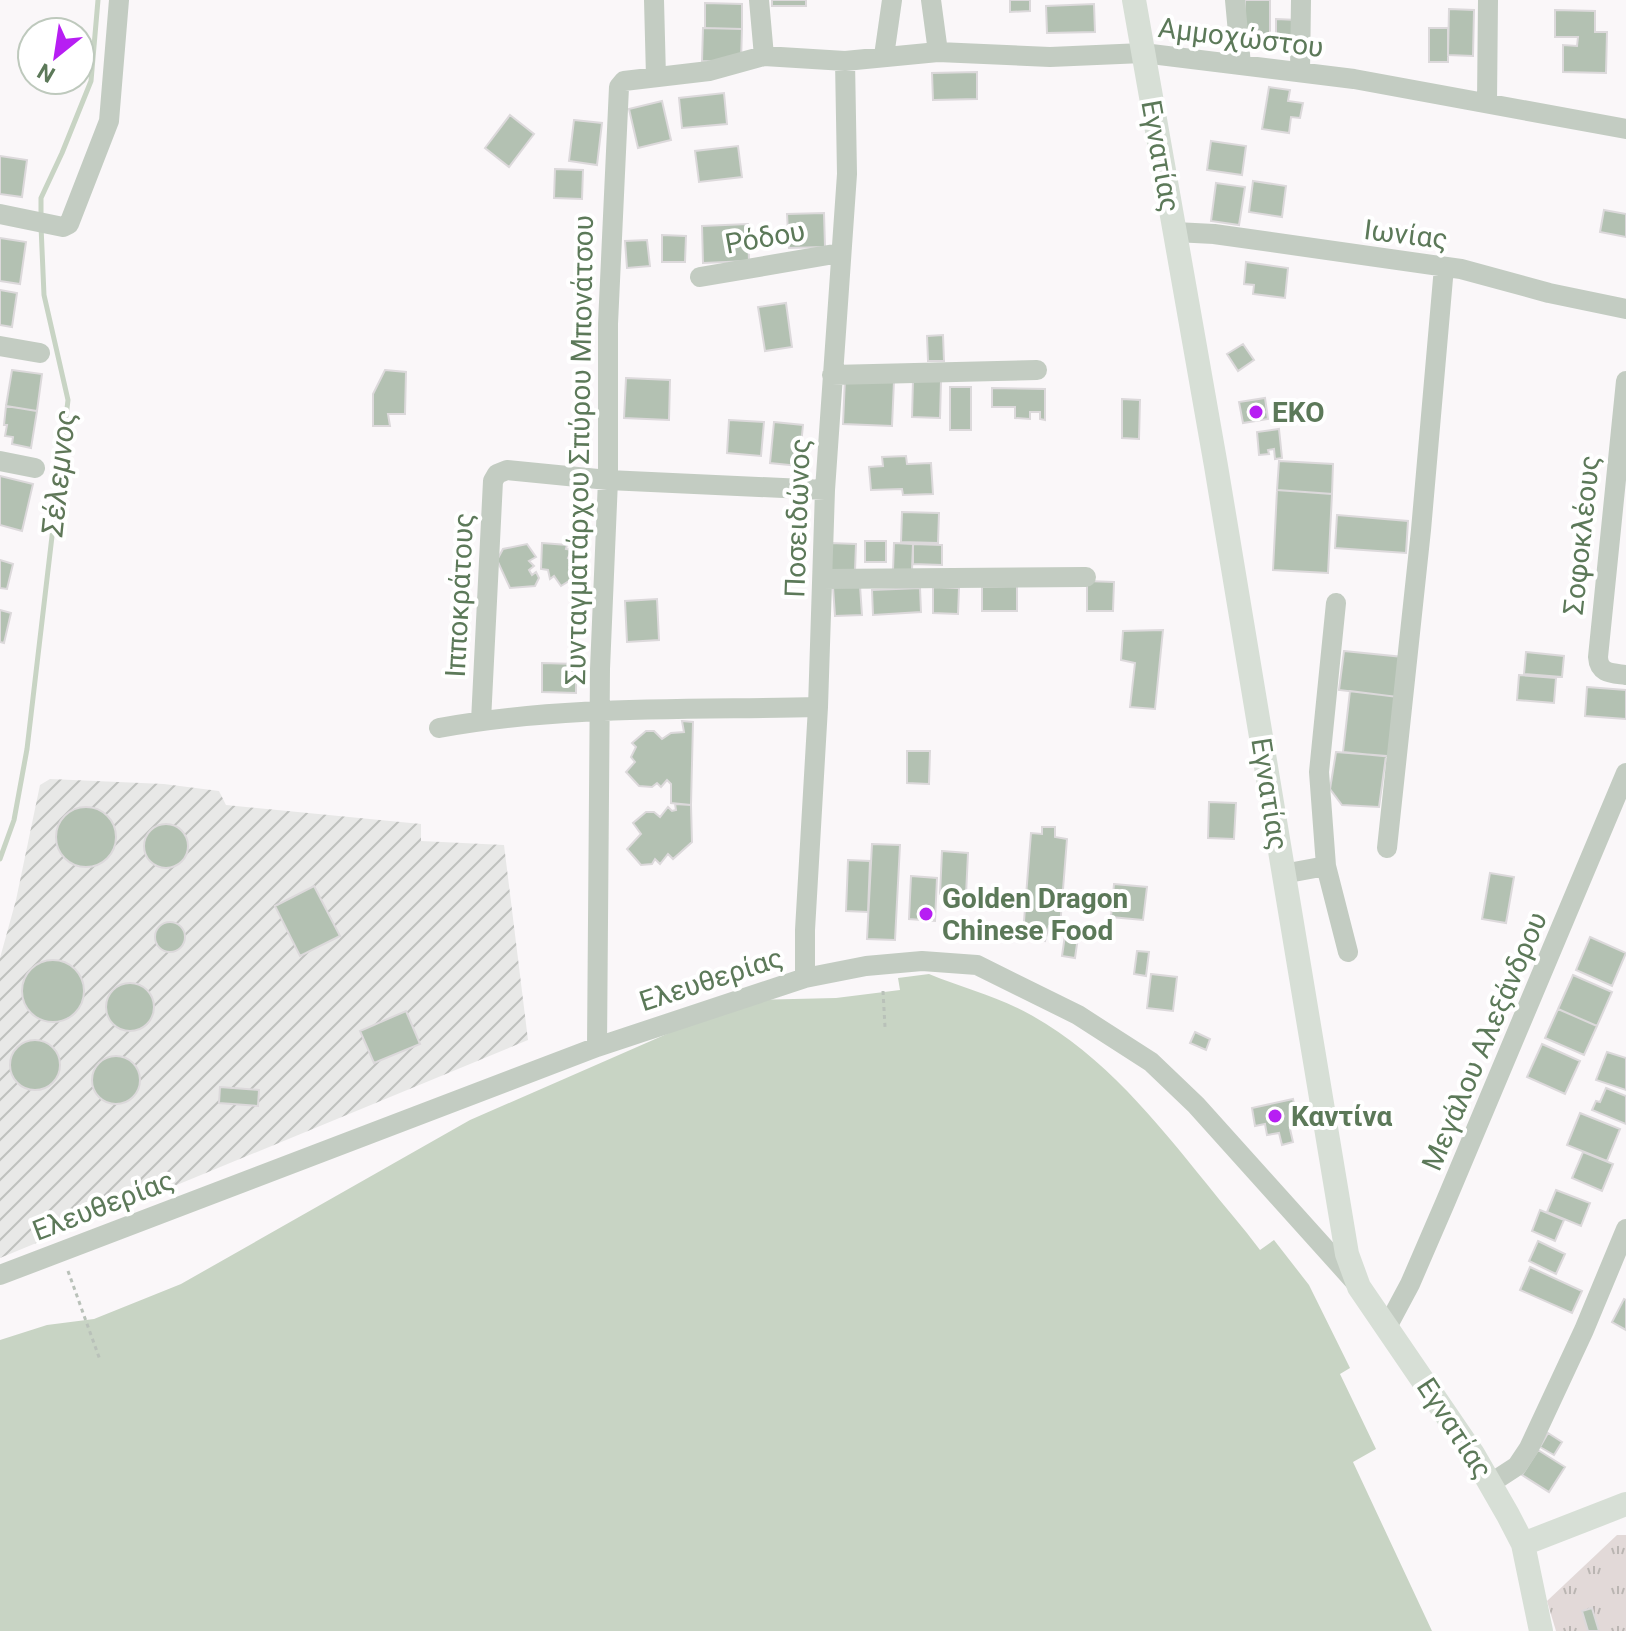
<svg xmlns="http://www.w3.org/2000/svg" width="1626" height="1631" viewBox="0 0 1626 1631" font-family="Roboto,sans-serif">
<style>
.industrial{fill:url(#industrial-furrows)}
.grass{fill:url(#grass-tufts)}
.water{fill:#c8d4c4}
.lines{fill:none;stroke-linecap:round;stroke-linejoin:round}
.stream{stroke:#c8d4c4;stroke-width:5}
.building{fill:#b3c1b2;stroke:#dcd9db;stroke-width:2}
.path{stroke:#b9c1b9;stroke-width:3;stroke-dasharray:4 4;stroke-linecap:butt}
.minor{stroke:#c3ccc2;stroke-width:20}
.major{stroke:#d7dfd6;stroke-width:24}
.poi-dot{fill:#b71ef3;stroke:#fff;stroke-width:3}
.labels{text-anchor:middle;stroke-width:8;stroke-linejoin:round;paint-order:stroke}
.street-label{font-size:28px;fill:#5c7959;stroke:#fff}
.poi-label{font-size:28px;font-weight:bold;fill:#5c7959;stroke:#fff;text-anchor:start}
.water-label{font-size:30px;font-style:italic;fill:#5f7758;stroke:#fff}
</style>
<defs>
<pattern id="industrial-furrows" width="10" height="10" patternUnits="userSpaceOnUse" patternTransform="scale(2)"><rect width="10" height="10" fill="#e8e8e7"/><path d="M-1 1l2-2M0 10L10 0M9 11l2-2" fill="none" stroke="#bfc1be"/></pattern>
<pattern id="grass-tufts" width="24" height="20" patternUnits="userSpaceOnUse" patternTransform="scale(2)"><rect width="24" height="20" fill="#e2d9d8"/><path d="M3 7l-1-3M5 7V3M7 7l1-3M15 17l-1-3M17 17v-4M19 17l1-3" fill="none" stroke="#bab5b2"/></pattern>
</defs>
<rect width="100%" height="100%" fill="#faf7f9"/>
<!-- industrial -->
<path class="industrial" d="M50 779 164 784 219 791 226 805 421 824V841L504 845 528 1040 0 1258V958L16 900 40 785Z"/>
<!-- grass -->
<path class="grass" d="M1617 1535H1626V1631H1556L1547 1601Z"/>
<!-- water -->
<path class="water" d="M929 974C963 988 999 997 1031 1015 1102 1054 1156 1121 1206 1183 1224 1206 1243 1227 1260 1250L1274 1240 1309 1285 1350 1368 1340 1374 1376 1449 1353 1462 1432 1631H0V1340L47 1325 94 1319 181 1284 470 1120 701 1019 754 1000 836 998 900 990 898 978Z"/>
<g class="lines">
<!-- stream -->
<path class="stream" d="M41 216V198L62 153 91 81 98 0
M0 859 14 820 27 749 68 400 44 295 41 226"/>
</g>
<!-- building -->
<path class="building" d="M772 0H806V6H772Z
M1010 0H1030V11L1010 12Z
M1245 0H1270V36L1244 35Z
M705 3 742 4V29L705 28Z
M1094 4 1095 32 1047 33 1046 6Z
M1449 9 1474 10 1473 56 1448 55Z
M1555 10 1595 11V32H1607L1606 73 1563 72V45L1577 46 1578 37H1555Z
M1276 19 1297 20 1296 49H1276Z
M703 28 742 29 741 62 702 61Z
M1429 28H1448V62H1429Z
M977 72V99L933 100 932 73Z
M1269 87 1290 90 1288 101 1303 103 1300 118 1291 117 1289 133 1262 129Z
M724 93 727 124 682 128 679 98Z
M662 101 671 140 638 148 629 109Z
M510 115 534 134 509 167 485 148Z
M574 120 602 123 597 165 569 161Z
M1211 141 1246 146 1242 175 1207 170Z
M738 146 742 177 699 182 695 151Z
M0 156 27 160 22 197 0 194Z
M555 169 583 170 582 199 554 198Z
M1253 181 1286 186 1282 217 1249 212Z
M1216 183 1245 187 1239 225 1211 221Z
M1604 210 1626 214V237L1600 232Z
M824 213 825 247 789 248 787 214Z
M748 224 749 261 703 263 702 226Z
M662 235 686 236 685 262H662Z
M0 238 26 242 20 284 0 281Z
M647 240 650 266 627 268 625 241Z
M1246 262 1288 268 1285 298 1253 294 1254 285 1244 284Z
M0 290 17 293 12 327 0 325Z
M786 303 792 347 765 351 758 307Z
M943 335 944 361H928L927 336Z
M1243 344 1254 360 1238 371 1227 354Z
M12 370 42 374 37 411 6 406Z
M385 370 406 372 405 414H388L390 426H373V394Z
M626 378 670 380 669 420 624 418Z
M845 378 894 381 892 426 843 424Z
M913 380 941 381 940 418 912 417Z
M950 387H971V430H950Z
M992 388 1045 389V420L1040 419V412H1030V419L1015 418V407H992Z
M1265 398 1268 419 1243 423 1239 402Z
M1122 399 1140 400 1139 439 1122 438Z
M6 406 37 411 31 448 12 444 13 437 5 436 7 425H4Z
M729 420 764 422 761 456 727 453Z
M774 422 803 425 799 466 770 463Z
M1279 429 1282 458 1275 459 1274 449 1268 450 1269 454 1259 455 1257 432Z
M906 456 907 464 931 463 933 494 903 495 902 489 871 490 869 467 883 466 882 457Z
M1279 461 1333 464 1332 494 1277 490Z
M0 476 33 484 22 531 0 525Z
M1277 490 1332 494 1328 573 1273 570Z
M902 512 939 513 938 543 901 542Z
M1337 515 1408 521 1406 553 1335 548Z
M865 541H886V562H865Z
M542 543 567 545 566 549 572 550 568 558 580 565 572 571 577 576 561 586 554 576 550 579 548 570 541 569Z
M830 543 856 544 855 571 829 570Z
M894 543 913 544 912 570H893Z
M527 544 536 557 529 561 534 566 529 570 532 575 536 572 539 578 535 586 510 588 497 560 503 549Z
M913 544 942 545V565L913 564Z
M0 560 13 564 7 589 0 588Z
M1087 581 1114 582 1113 611H1087Z
M860 586 862 615 835 616 833 587Z
M1017 586V611H982V587Z
M933 587 959 588 958 614 933 613Z
M920 588 921 612 873 615 872 590Z
M657 599 659 640 627 642 625 601Z
M0 610 11 613 4 643 0 642Z
M1163 630 1155 709 1130 707 1135 663 1121 660 1123 631Z
M1344 651 1403 657 1398 697 1339 690Z
M1526 652 1564 656 1562 677 1524 674Z
M542 663 576 664V693L542 692Z
M1519 675 1556 678 1554 703 1517 700Z
M1587 687 1626 690V719L1585 716Z
M1350 691 1398 697 1392 757 1343 752Z
M682 721 693 722 691 805 671 803V784L667 780 661 787 657 783 652 787 639 786 626 772 635 762 631 757 636 747 632 743 646 731H654L662 739 671 733 684 732Z
M907 751H930L929 784 907 783Z
M1336 752 1386 756 1379 807 1342 805 1330 789Z
M1209 802 1236 803 1234 839 1208 838Z
M675 804 691 805 692 842 673 859 668 854 660 864 655 859 652 864 641 865 627 849 641 834 633 823 646 812H654L660 817 668 807 672 811 676 810Z
M56 837a30 30 0 1 1 60 0a30 30 0 1 1-60 0Z
M144 846a22 22 0 1 1 44 0a22 22 0 1 1-44 0Z
M1042 827H1055V837L1067 839 1060 927 1049 926 1045 941 1023 934 1031 833 1042 834Z
M872 844 900 845 895 940 867 939Z
M942 851 968 853 966 895 940 894Z
M848 860 870 861 868 912 846 911Z
M1490 873 1514 877 1506 923 1482 919Z
M911 876 937 878 935 921 909 919Z
M1114 884 1147 887 1143 920 1111 917Z
M314 886 340 936 300 956 275 906Z
M155 937a15 15 0 1 1 30 0a15 15 0 1 1-30 0Z
M1066 928 1079 930 1075 958 1062 956Z
M1590 937 1626 953 1612 986 1576 970Z
M1137 951 1149 952 1146 976 1134 974Z
M22 991a31 31 0 1 1 62 0a31 31 0 1 1-62 0Z
M1151 974 1177 977 1173 1011 1147 1008Z
M1573 975 1612 992 1597 1026 1558 1009Z
M106 1007a24 24 0 1 1 48 0a24 24 0 1 1-48 0Z
M1558 1009 1597 1026 1584 1055 1545 1038Z
M406 1011 420 1044 374 1063 360 1031Z
M1195 1032 1210 1039 1206 1050 1190 1043Z
M10 1065a25 25 0 1 1 50 0a25 25 0 1 1-50 0Z
M1542 1044 1580 1061 1565 1094 1527 1077Z
M1607 1052 1626 1058V1090L1596 1080Z
M92 1080a24 24 0 1 1 48 0a24 24 0 1 1-48 0Z
M220 1087 259 1090 258 1106 219 1103Z
M1606 1088 1626 1096V1124L1592 1110 1596 1101 1600 1102Z
M1293 1099 1299 1127 1290 1129 1293 1142 1282 1145 1279 1133 1267 1135 1265 1124 1255 1126 1252 1108Z
M1580 1113 1620 1129 1607 1161 1567 1145Z
M1583 1152 1613 1164 1602 1191 1572 1178Z
M1556 1190 1590 1203 1581 1226 1547 1212Z
M1540 1210 1564 1220 1555 1241 1532 1231Z
M1538 1241 1565 1254 1556 1274 1529 1261Z
M1530 1267 1582 1291 1572 1313 1520 1290Z
M1624 1299 1626 1300V1330L1612 1322Z
M1548 1433 1562 1442 1554 1455 1540 1447Z
M1538 1450 1565 1467 1549 1492 1522 1475Z
M1592 1608 1599 1631H1588L1582 1611Z"/>
<g class="lines">
<!-- path -->
<path class="path" d="M883 991 885 1027
M68 1271 100 1360"/>
<!-- minor -->
<path class="minor" d="M654 0 656 77
M759 0 764 56
M931 0 938 52
M1235 0 1241 65
M884 56 892 0
M1300 72 1301 0
M1487 102 1488 0
M0 214 63 227 69 224 109 121 119 0
M1175 232 1214 234 1461 269 1549 293 1626 309
M700 277 840 253
M0 346 40 353
M832 375 1037 370
M1626 381 1598 657C1599 674 1612 673 1626 675
M0 461 35 468
M823 579 1086 577
M1336 603 1319 772 1326 866 1348 952
M481 721 493 481 497 474 507 470 608 480 825 490
M439 728C563 705 693 710 818 707
M1387 848 1421 530 1444 267
M1283 874 1326 866
M805 978V930L818 707 825 490 847 174 845 61
M597 1047 600 669 608 480V324L619 87 624 81 709 71 764 56 845 61 938 52 1050 57 1143 53 1354 79 1626 129
M0 1275 597 1047 805 978 866 966 922 961 977 965 1078 1015 1151 1062 1196 1105 1357 1284
M1387 1327 1410 1284 1445 1203 1626 773
M1491 1483 1517 1466 1529 1448 1584 1330 1626 1229"/>
<!-- major -->
<path class="major" d="M1134 0 1216 466 1347 1254 1359 1287 1473 1454 1508 1515 1523 1544 1541 1631
M1523 1544 1626 1504"/>
</g>
<!-- markers -->
<g class="poi-dot">
<circle cx="1256" cy="412" r="8"/>
<circle cx="926" cy="914" r="8"/>
<circle cx="1275" cy="1116" r="8"/>
</g>
<g class="labels">
<!-- street labels -->
<g class="street-label">
<text transform="translate(1241 37) rotate(7)" y="10">Αμμοχώστου</text>
<text transform="translate(1161 156) rotate(80)" y="10">Εγνατίας</text>
<text transform="translate(1406 234) rotate(7)" y="10">Ιωνίας</text>
<text transform="translate(765 237) rotate(-10)" y="10">Ρόδου</text>
<text transform="translate(579 450) rotate(-89)" y="10">Συνταγματάρχου Σπύρου Μπονάτσου</text>
<text transform="translate(797 518) rotate(-88)" y="10">Ποσειδώνος</text>
<text transform="translate(1581 535) rotate(-84)" y="10">Σοφοκλέους</text>
<text transform="translate(459 595) rotate(-87)" y="10">Ιπποκράτους</text>
<text transform="translate(1270 794) rotate(81)" y="10">Εγνατίας</text>
<text transform="translate(711 979) rotate(-18)" y="10">Ελευθερίας</text>
<text transform="translate(1484 1041) rotate(-67)" y="10">Μεγάλου Αλεξάνδρου</text>
<text transform="translate(103 1205) rotate(-21)" y="10">Ελευθερίας</text>
<text transform="translate(1455 1428) rotate(57)" y="10">Εγνατίας</text>
</g>
<!-- poi labels -->
<g class="poi-label">
<text x="1272" y="422">EKO</text>
<text x="942" y="908">Golden Dragon<tspan x="942" dy="32">Chinese Food</tspan></text>
<text x="1291" y="1126">Καντίνα</text>
</g>
<!-- water labels -->
<g class="water-label">
<text transform="translate(59 473) rotate(-84)" y="10">Σέλεμνος</text>
</g>
</g>
<!-- north arrow -->
<g transform="translate(56 56) rotate(210)"><circle r="38" fill="#ffffff" stroke="#bec9bd" stroke-width="2"/>
<path d="M0-6L14 30L0 20L-14 30Z" fill="#b71ef3"/>
<text y="-12" font-size="22" font-weight="bold" text-anchor="middle" fill="#5c7959">N</text>
</g>
</svg>
